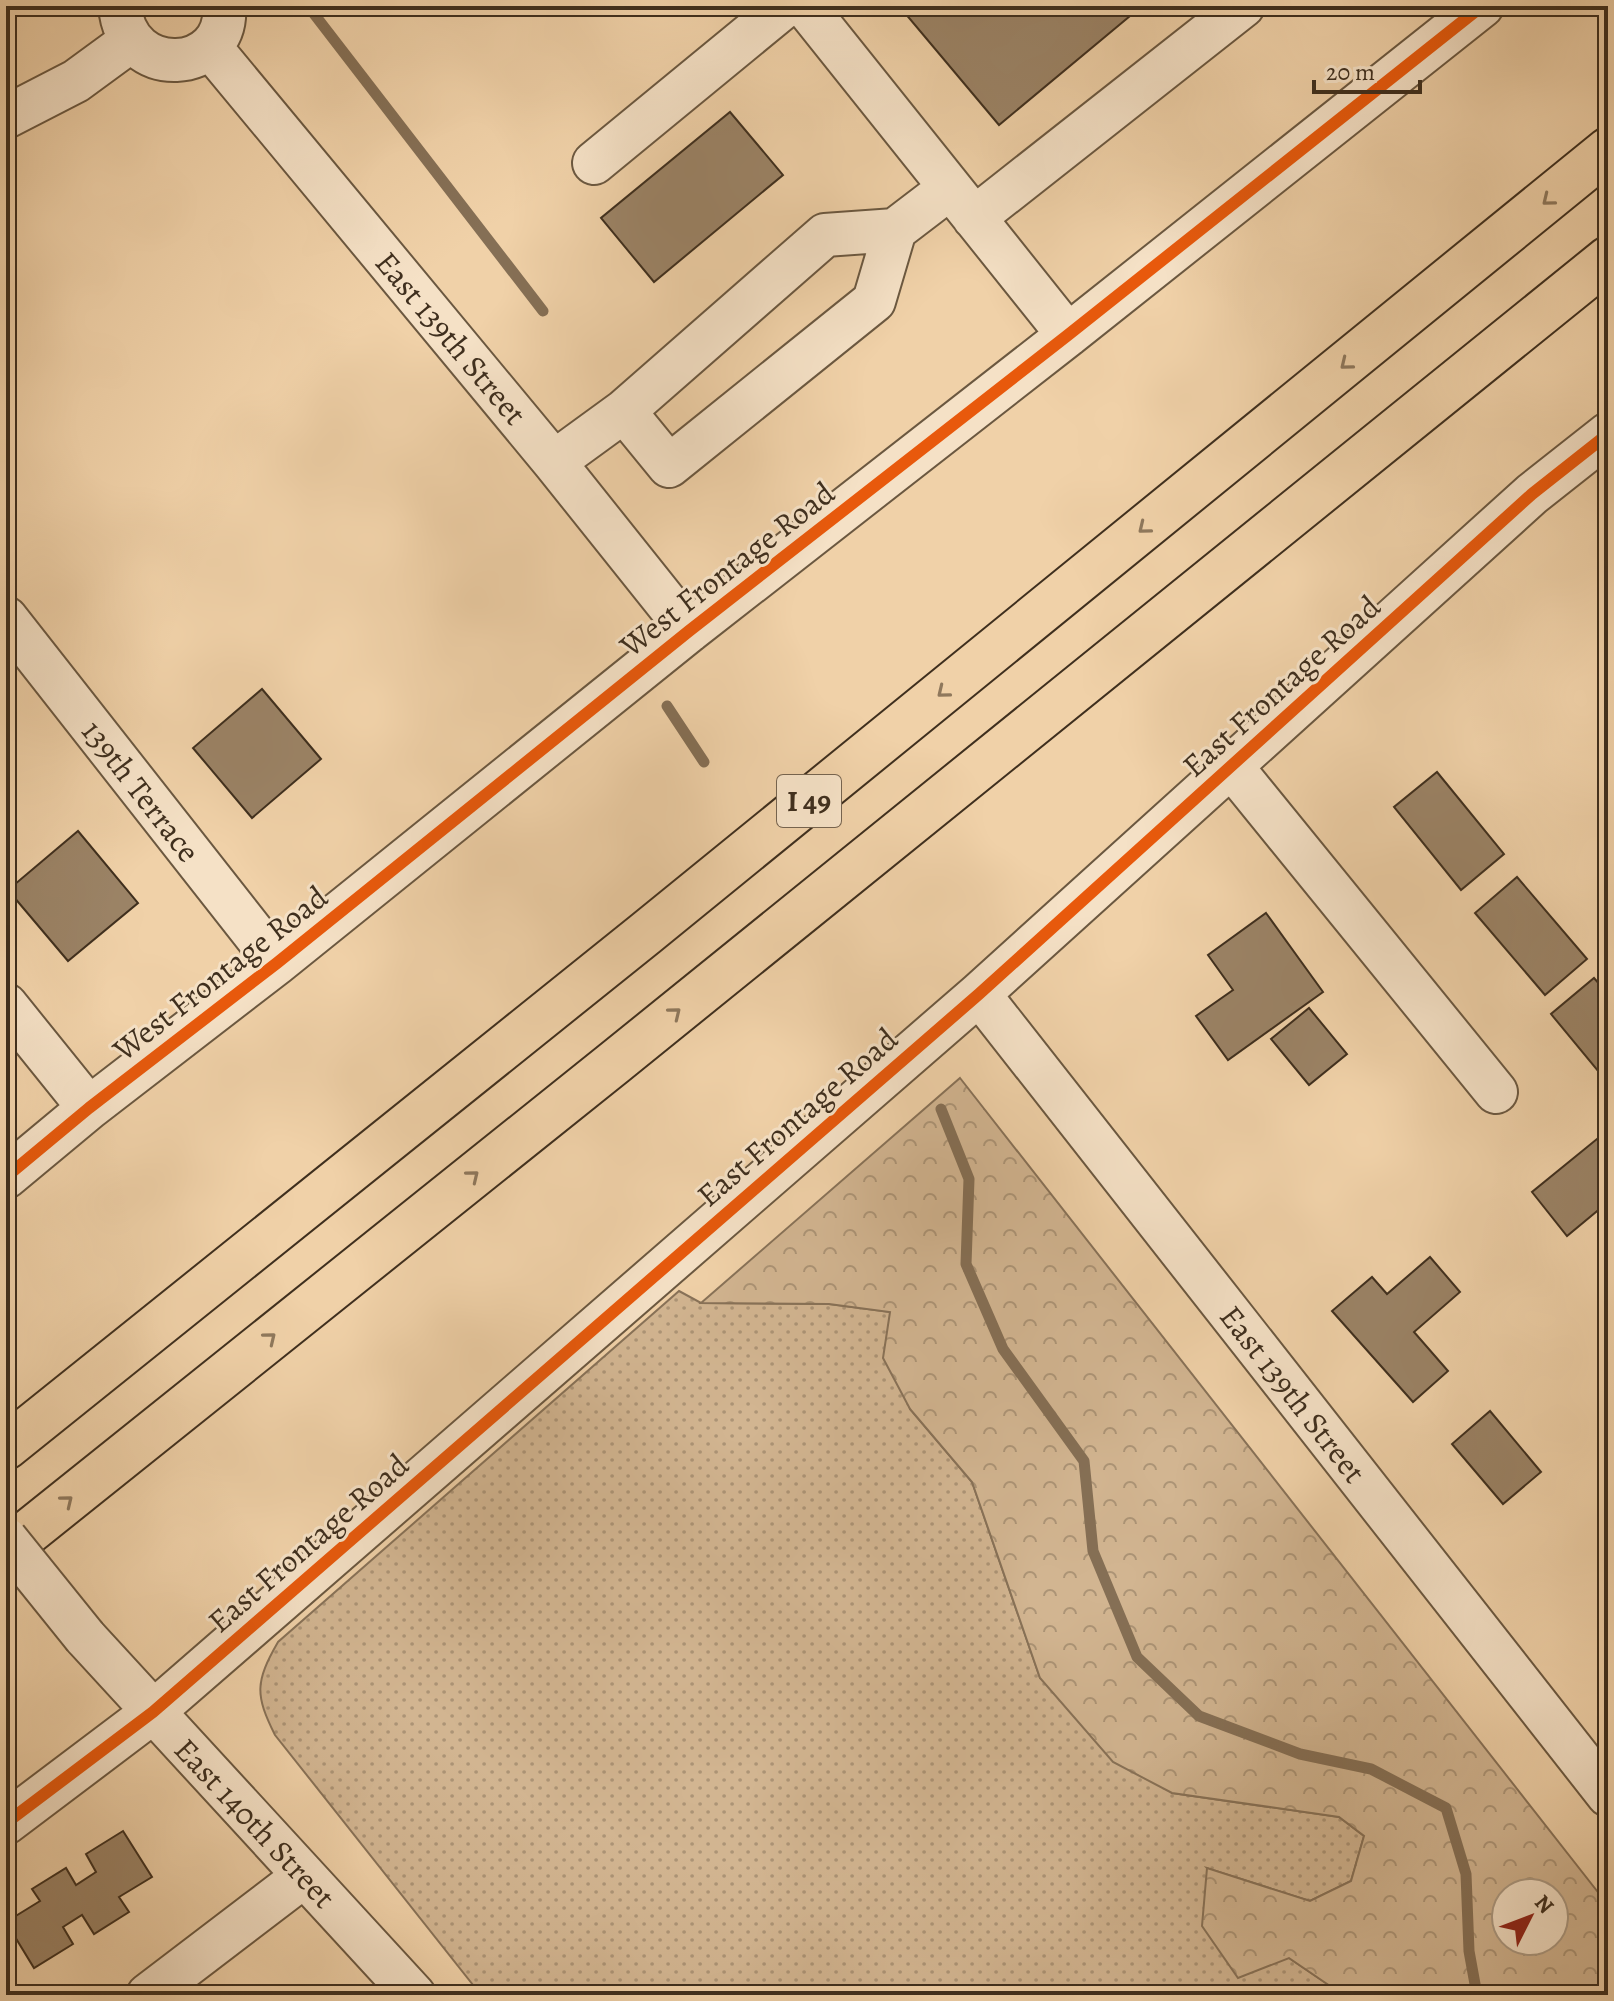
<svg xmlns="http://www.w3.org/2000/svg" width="1614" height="2001" viewBox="0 0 1614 2001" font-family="Alegreya,serif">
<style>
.grass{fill:url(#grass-dots);stroke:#887258;stroke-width:2}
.forest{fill:url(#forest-crowns);stroke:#887258;stroke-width:2;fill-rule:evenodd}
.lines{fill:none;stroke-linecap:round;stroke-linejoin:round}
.stream{stroke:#856f55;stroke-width:11}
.building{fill:#9b8366;stroke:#3f2f1e;stroke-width:2}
.minor-casing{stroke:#6b5840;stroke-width:46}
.highway-casing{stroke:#3f2f1e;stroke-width:48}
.minor{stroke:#f5e1c6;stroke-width:42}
.highway{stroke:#f0d1a8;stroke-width:44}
.minor-bridge-casing{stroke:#6b5840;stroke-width:46;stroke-linecap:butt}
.minor-bridge{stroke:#f5e1c6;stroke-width:42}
.cycleway-casing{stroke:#f5e1c6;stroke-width:17}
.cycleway{stroke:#e8590c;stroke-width:12}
.oneway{stroke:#8f785c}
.labels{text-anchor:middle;stroke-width:6;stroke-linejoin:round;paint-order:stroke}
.shield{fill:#f5e1c6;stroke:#766450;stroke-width:2}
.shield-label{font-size:30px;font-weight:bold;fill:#3f2f1e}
.street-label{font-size:32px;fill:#3f2f1e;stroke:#f5e1c6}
</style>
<defs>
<pattern id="grass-dots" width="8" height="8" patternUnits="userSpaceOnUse" patternTransform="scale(2)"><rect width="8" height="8" fill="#d2b591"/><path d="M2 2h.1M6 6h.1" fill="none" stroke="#ac9476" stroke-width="1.8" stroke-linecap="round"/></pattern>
<pattern id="forest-crowns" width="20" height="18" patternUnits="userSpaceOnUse" patternTransform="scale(2)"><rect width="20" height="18" fill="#d2b591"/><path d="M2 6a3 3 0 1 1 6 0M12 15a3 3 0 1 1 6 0" fill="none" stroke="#ac9476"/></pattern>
</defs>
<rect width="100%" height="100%" fill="#f0d1a8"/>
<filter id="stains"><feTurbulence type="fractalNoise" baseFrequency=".0025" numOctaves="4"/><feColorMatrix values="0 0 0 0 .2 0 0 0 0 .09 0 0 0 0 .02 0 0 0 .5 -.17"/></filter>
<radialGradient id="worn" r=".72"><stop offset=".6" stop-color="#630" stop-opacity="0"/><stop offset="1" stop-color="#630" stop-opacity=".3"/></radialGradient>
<!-- grass -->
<path class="grass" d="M679 1291 701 1303 829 1304 890 1312 910 1409 972 1482 1040 1678 1172 1793 1339 1817 1364 1836 1351 1881 1310 1901 1207 1868 1289 1958 1336 1990 1337 1995H481L275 1735C255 1695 255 1682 278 1642Z"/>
<!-- forest -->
<path class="forest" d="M960 1078 1608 1905V1995H1337L1336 1990 1289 1958 1238 1978 1202 1926 1207 1868 1310 1901 1351 1881 1364 1836 1339 1817 1172 1793 1113 1762 1040 1678 972 1482 910 1409 883 1358 890 1312 829 1304 701 1303ZM1506 1893H1554V1941H1506Z"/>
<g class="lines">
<!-- stream -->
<path class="stream" d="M311 10 543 311
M667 706 704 762
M941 1109 969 1179 966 1264 1003 1349 1084 1461 1093 1551 1137 1657 1199 1716 1300 1754 1371 1769 1446 1808 1466 1874 1469 1951 1477 1995"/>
</g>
<!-- building -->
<path class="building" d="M899 6H1142L999 125Z
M730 112 783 175 654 282 601 218Z
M262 689 321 759 252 818 193 748Z
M1437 772 1504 854 1461 890 1394 807Z
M78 831 138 903 68 961 8 890Z
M1517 877 1587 959 1545 995 1475 913Z
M1266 913 1323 992 1228 1060 1196 1016 1233 990 1208 955Z
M1594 978 1608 994V1083L1551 1014Z
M1309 1008 1347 1054 1309 1085 1271 1039Z
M1608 1130V1202L1567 1236 1532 1192Z
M1430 1257 1460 1292 1414 1332 1448 1371 1413 1402 1332 1311 1372 1277 1387 1294Z
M1490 1411 1541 1472 1503 1504 1452 1444Z
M123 1831 152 1877 119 1897 129 1912 94 1934 82 1915 63 1927 73 1944 34 1968 6 1922 40 1901 32 1889 66 1868 76 1885 96 1872 86 1854Z"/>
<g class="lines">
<!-- minor casing -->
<g class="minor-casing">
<path id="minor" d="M120 6C126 82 230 74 224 6
M805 6 1068 335
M210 47 554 462 689 631
M6 117 76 81 132 40
M594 163 785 6
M974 218 1243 6
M624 411 669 466 874 301 895 230
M554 462 624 411 825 235 895 230 950 188
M6 618 277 963
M1231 766 1496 1092
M979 994 1608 1795
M6 1005 89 1108
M6 1177 89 1108 277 963 689 631 1068 335 1482 6
M85 1637 414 1995
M6 1823 153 1712 979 994 1532 494 1608 434
M148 1995 304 1876"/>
</g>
<!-- highway casing -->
<g class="highway-casing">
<path id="highway" d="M6 1447 645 934 1608 150
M6 1550 614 1063 1608 259"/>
</g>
<!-- minor -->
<use href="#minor" class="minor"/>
<!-- highway -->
<use href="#highway" class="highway"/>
<!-- minor-bridge casing -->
<g class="minor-bridge-casing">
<path id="minor-bridge" d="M6 1539 85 1637"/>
</g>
<!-- minor-bridge -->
<use href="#minor-bridge" class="minor-bridge"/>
<!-- cycleway casing -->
<g class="cycleway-casing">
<path id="cycleway" d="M6 1177 89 1108 277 963 689 631 1068 335 1482 6
M6 1823 153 1712 979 994 1532 494 1608 434"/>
</g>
<!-- cycleway -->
<use href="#cycleway" class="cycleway"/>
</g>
<!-- one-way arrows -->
<defs><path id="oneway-chevron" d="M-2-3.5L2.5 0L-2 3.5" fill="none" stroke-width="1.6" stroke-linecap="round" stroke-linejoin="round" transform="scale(2)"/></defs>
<g class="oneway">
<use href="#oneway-chevron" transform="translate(1548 200) rotate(141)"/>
<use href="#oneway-chevron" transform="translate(1346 364) rotate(141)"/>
<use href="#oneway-chevron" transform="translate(1144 528) rotate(141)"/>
<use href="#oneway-chevron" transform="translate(943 692) rotate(141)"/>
<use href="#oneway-chevron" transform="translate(675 1013) rotate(-39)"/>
<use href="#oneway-chevron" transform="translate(473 1176) rotate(-39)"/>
<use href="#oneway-chevron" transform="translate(270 1338) rotate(-39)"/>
<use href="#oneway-chevron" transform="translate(67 1501) rotate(-39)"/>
</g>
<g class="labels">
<!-- shield labels -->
<rect class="shield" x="777" y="775" width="64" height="52" rx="6"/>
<g class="shield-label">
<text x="809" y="811">I 49</text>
</g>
<!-- street labels -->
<g class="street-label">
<text transform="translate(451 338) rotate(50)" y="11">East 139th Street</text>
<text transform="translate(727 569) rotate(-38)" y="11">West Frontage Road</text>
<text transform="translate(1281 686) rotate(-42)" y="11">East Frontage Road</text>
<text transform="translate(141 791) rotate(52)" y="11">139th Terrace</text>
<text transform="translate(220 973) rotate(-38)" y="11">West Frontage Road</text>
<text transform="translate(797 1117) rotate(-41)" y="11">East Frontage Road</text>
<text transform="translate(1293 1394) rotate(52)" y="11">East 139th Street</text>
<text transform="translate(308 1543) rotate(-41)" y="11">East Frontage Road</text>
<text transform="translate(255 1823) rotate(47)" y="11">East 140th Street</text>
</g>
</g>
<!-- margin -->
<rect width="1614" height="2001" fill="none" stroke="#f0d1a8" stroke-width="32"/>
<rect x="8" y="8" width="1598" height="1985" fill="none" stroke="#3f2f1e" stroke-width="4"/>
<rect x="16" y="16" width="1582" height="1969" fill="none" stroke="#3f2f1e" stroke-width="2"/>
<!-- north arrow -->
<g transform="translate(1530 1917) rotate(48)"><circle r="38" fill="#f5e1c6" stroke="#ac9a83" stroke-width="2"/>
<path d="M0-6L14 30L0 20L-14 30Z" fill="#8f2418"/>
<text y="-12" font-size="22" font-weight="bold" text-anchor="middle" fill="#3f2f1e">N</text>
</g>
<!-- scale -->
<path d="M1314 80v12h106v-12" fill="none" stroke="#3f2f1e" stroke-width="4"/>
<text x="1326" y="80" font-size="24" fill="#3f2f1e" stroke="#f5e1c6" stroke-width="6" paint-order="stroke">20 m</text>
<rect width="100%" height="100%" filter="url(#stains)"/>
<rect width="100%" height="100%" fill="url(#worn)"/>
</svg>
